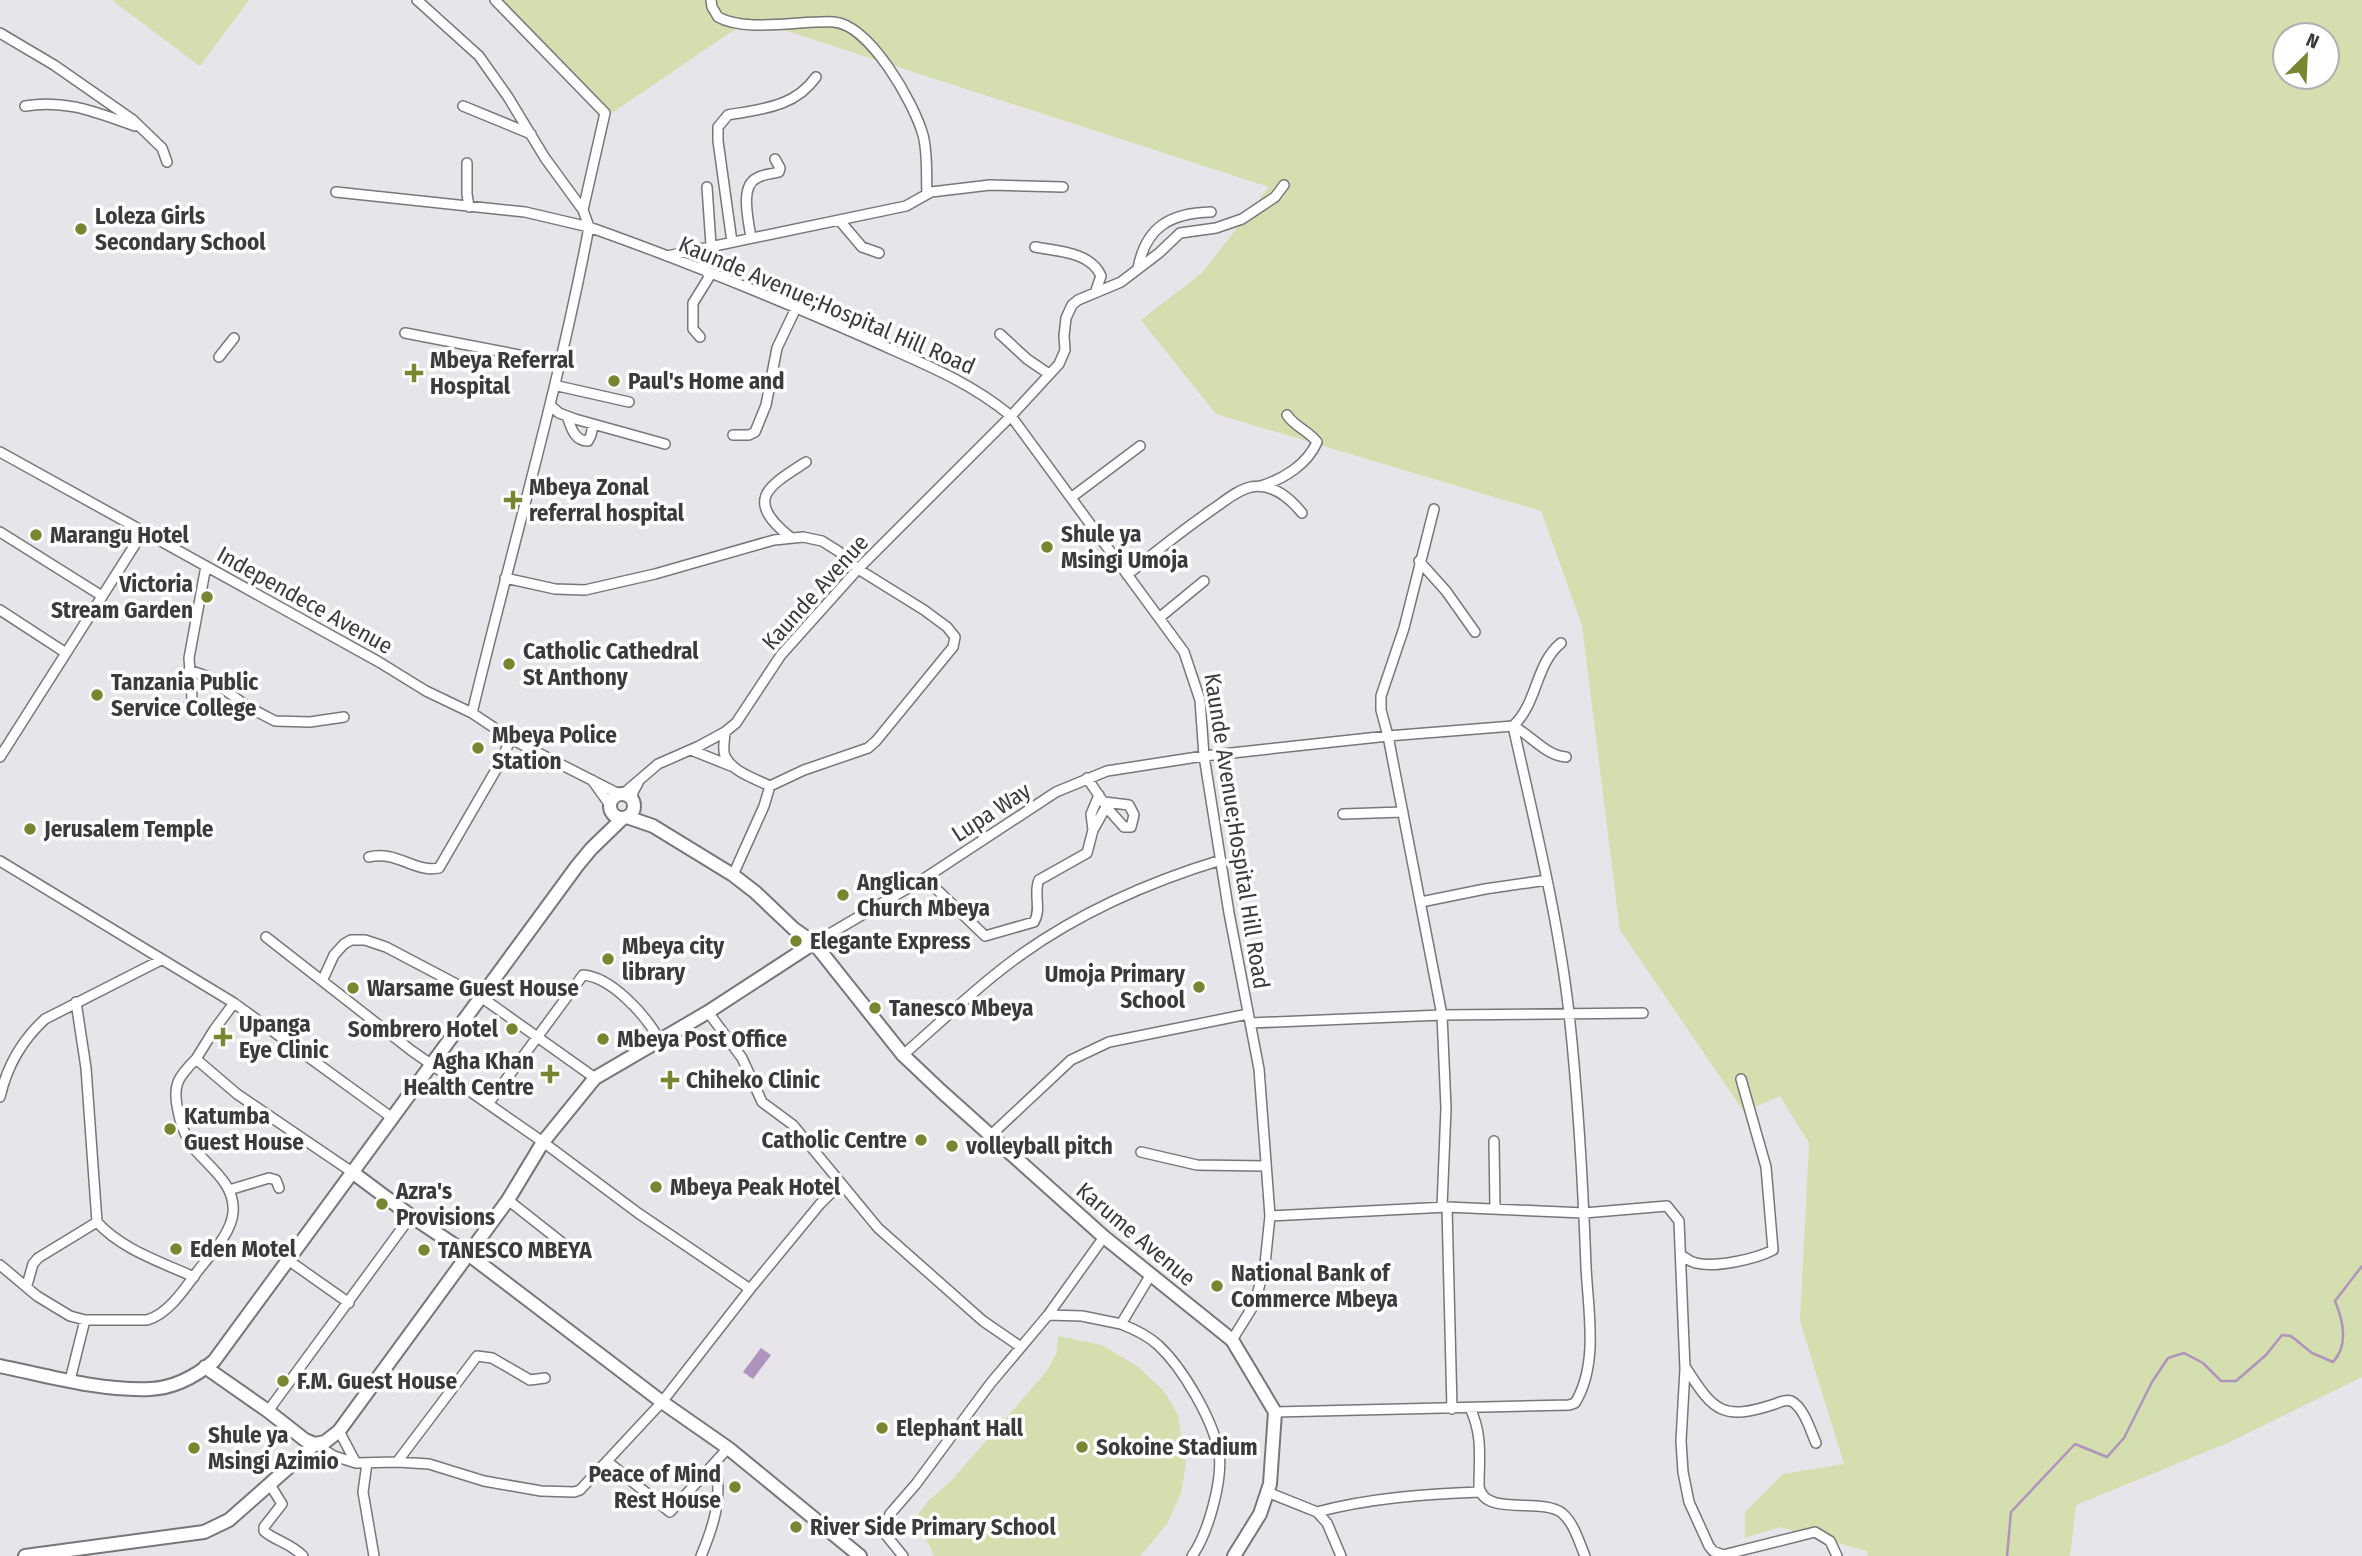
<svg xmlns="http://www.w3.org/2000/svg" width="2362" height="1556" viewBox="0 0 2362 1556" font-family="'Fira Sans Condensed',sans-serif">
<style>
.green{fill:#d5deae;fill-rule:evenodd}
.water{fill:#ae93bc}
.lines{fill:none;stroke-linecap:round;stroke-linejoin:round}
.stream{stroke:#ae93bc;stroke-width:2.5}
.street-casing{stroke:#787679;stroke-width:12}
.secondary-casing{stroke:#787679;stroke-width:16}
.street{stroke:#fff;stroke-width:9}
.secondary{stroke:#fff;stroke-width:12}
.poi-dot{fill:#7a8532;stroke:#fff;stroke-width:2.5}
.labels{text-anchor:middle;stroke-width:7;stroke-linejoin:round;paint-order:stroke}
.poi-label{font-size:23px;font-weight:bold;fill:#3b3a3c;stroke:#fff;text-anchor:start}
.street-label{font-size:23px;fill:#3b3a3c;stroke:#fff}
</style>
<rect width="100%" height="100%" fill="#e7e5e9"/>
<!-- green -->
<path class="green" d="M112 0H249L200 66Z
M497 0H2362V1377L2230 1442 2076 1505 2070 1556H1868L1867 1551 1780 1527 1745 1538V1512L1783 1474 1844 1464 1800 1321 1809 1143 1780 1096 1744 1112 1620 930 1582 625 1541 511 1216 414 1141 320 1202 273 1269 187 750 19 612 113ZM2285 35H2327V77H2285Z
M1058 1336 1102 1345 1137 1366 1164 1391 1178 1415 1186 1464 1181 1493 1167 1524 1140 1556H934L916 1517 929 1500 951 1481 1046 1372 1057 1352Z"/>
<!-- water -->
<path class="water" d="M761 1348 771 1355 753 1379 743 1372Z"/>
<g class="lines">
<!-- stream -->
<path class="stream" d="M2007 1556 2011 1512 2075 1444 2107 1457 2124 1438 2152 1382 2168 1358 2184 1353 2203 1363 2221 1381H2236L2266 1355 2282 1335 2291 1336 2312 1353 2333 1362C2349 1345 2343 1320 2335 1301L2362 1266"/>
<!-- street casing -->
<g class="street-casing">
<path id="street" d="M417 0 479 56 508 97 545 158 583 210
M711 0 712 7 718 17C747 33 802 20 834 22 870 25 914 103 923 135 928 154 926 175 927 194
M0 33 54 65 133 120 162 148 167 162
M25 106C67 99 97 113 135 126
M463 106 531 134
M467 163V194L469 207
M707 187 711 245
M336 192 525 212 589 227 583 210 605 113 495 0
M840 221 862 247 879 253
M751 238C749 222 739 186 757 178 763 174 772 174 779 172L780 168 775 159
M732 242 718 141V127L728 115C762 109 795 107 816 77
M1035 247C1057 251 1091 252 1101 276L1095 293
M698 248 706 272
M667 256 906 206 931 192 990 185 1063 187
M1138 268C1146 227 1170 213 1211 212
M405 333 561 363
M1000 334 1027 359 1049 374
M700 337 693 329V303L711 274
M219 357 234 338
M556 383 558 386 629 402
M551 406 559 413 575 419 665 444
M567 416C571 427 574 441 588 441L591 435 593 425
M733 435H749L755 432 766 405 777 348 796 308
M0 452 379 662 426 691 472 713 511 739 619 794
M1261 486C1283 479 1307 465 1317 442 1309 431 1295 427 1287 415
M1072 497 1140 446
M1434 509 1404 628 1381 696V710L1388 736 1442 1015 1446 1108 1442 1207
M0 532 102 596
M790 537C743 499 769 486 806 462
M1419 561 1446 591 1475 632
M1127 575C1155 552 1183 530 1213 509 1225 501 1237 490 1251 487 1272 483 1289 497 1302 513
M505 578 555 589 585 590 655 574 774 540 803 537 822 541 838 551 858 569 924 610 947 627 955 637 953 647 876 741 868 748 804 770 770 786C756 779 732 772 725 756 722 749 725 739 725 732
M0 610 66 653
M1159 618 1204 581
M189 670 206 676 248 707 275 721 310 722 344 717
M193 711 189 658 206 566
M472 713C511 551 558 391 589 227 682 260 775 298 866 338 917 361 968 380 1011 416L1184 652 1200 700 1204 756 1229 913 1259 1069 1270 1216 1265 1264 1255 1303 1232 1340
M691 750 731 766
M0 757 143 532
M1087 778 1108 809 1124 827H1131L1134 815 1129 805 1104 802
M592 780 610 805
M623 794 658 764 699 746 725 732 736 723 781 655 858 569 1011 416 1059 364 1065 350 1064 336 1066 318 1072 305 1078 300 1121 282 1159 253 1180 233 1216 228 1242 219 1275 197 1284 185
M632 800 633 792 638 783
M1343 814 1403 812
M1093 830 1091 814 1099 795
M369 857C396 850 415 873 439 868L497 768 511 739
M0 861 234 1003 391 1117
M733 875 764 806 770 786
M925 878 985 936 1034 922C1042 909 1033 893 1039 880L1087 853 1093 830 1106 807
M1421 902 1485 889 1547 880
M266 937 412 1051 543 1142 638 1213 750 1289
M814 943 925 878 1056 792 1107 771 1204 756 1388 736 1513 726C1531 735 1546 756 1566 757
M323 979 334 955 344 944 351 940H365L386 947 481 997 595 1078
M76 1002 86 1068 97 1222C121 1249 161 1262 194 1277
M234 1003 214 1030 196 1059 237 1094 352 1172
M708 1012 742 1058 762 1102 793 1125 878 1228 983 1321 1021 1347
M1251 1023 1442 1015 1643 1013
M903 1055C942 1021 980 984 1022 954 1081 912 1152 881 1221 860
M0 1097C7 1066 21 1041 45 1019L161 960
M488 1104 583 975C612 977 646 1016 659 1039
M991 1135 1071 1060 1109 1042 1248 1014
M1494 1141 1495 1208
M1141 1152 1197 1165 1265 1166
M229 1190 269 1178 276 1180 279 1188
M508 1200 565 1245
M1447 1207 1452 1409
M1270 1216 1447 1207 1584 1213 1667 1206 1679 1221 1685 1369 1681 1441 1683 1472 1689 1502 1709 1546 1713 1551 1723 1555 1815 1532 1830 1541 1837 1556
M1681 1255C1686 1258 1690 1262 1696 1263 1715 1268 1756 1259 1773 1250L1766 1167 1741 1079
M288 1260 349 1303
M0 1265 37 1296 70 1316 85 1320H147C168 1314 184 1290 197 1272 209 1256 231 1234 233 1213 236 1183 207 1166 192 1146 185 1135 180 1123 178 1111 172 1085 178 1077 196 1059
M27 1285 33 1264 38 1258 97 1222
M1048 1315 1082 1316 1121 1324 1150 1276
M1121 1324C1134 1329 1147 1335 1158 1345 1183 1368 1213 1420 1219 1453 1223 1480 1208 1534 1192 1556
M1686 1368C1714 1412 1723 1421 1775 1404 1780 1402 1785 1399 1791 1401 1804 1407 1811 1432 1816 1443
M70 1380 85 1320
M1470 1408C1483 1435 1479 1458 1479 1487 1485 1517 1541 1497 1562 1513 1574 1523 1579 1542 1585 1556
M268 1411 411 1216
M1275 1412 1569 1405 1575 1403C1599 1364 1588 1310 1586 1267 1583 1183 1578 1096 1569 1013 1558 916 1534 821 1513 726 1538 703 1535 664 1561 643
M339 1431 356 1463
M315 1444 334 1456 356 1463 397 1462 429 1464 484 1481 541 1491 574 1492 580 1490 662 1402 750 1289 820 1204 841 1183
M397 1462 477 1356 492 1358 530 1380 545 1378
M608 1462 670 1512 728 1448
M367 1463 363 1492 374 1556
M269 1483 282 1504 264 1527V1531C275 1541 289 1542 303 1556
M1267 1492 1317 1512 1327 1523 1341 1556
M1317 1512C1370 1498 1425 1494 1480 1492
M701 1556C714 1525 723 1497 715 1463
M903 1556 886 1535V1524L890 1514 916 1484 990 1384 1048 1315 1104 1237"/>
</g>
<!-- secondary casing -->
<g class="secondary-casing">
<path id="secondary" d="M610 806a12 12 0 1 1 24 0a12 12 0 1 1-24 0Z
M627 817 653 826 733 875 755 892 794 929 814 943 903 1055 941 1091 1104 1237 1232 1340 1275 1412 1270 1484 1260 1514 1234 1556
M352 1172 411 1216 468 1254 662 1402 728 1448 860 1556
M0 1366C48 1376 100 1391 150 1389 174 1388 196 1376 214 1361L577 866 591 849 623 818
M205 1367 268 1411 305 1440 315 1444 325 1442 339 1431 508 1200 543 1142 595 1078 708 1012 814 943
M25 1556 204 1532 229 1520 315 1444"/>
</g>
<!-- street -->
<use href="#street" class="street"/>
<!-- secondary -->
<use href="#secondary" class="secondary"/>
</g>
<!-- markers -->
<g class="poi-dot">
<circle cx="81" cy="229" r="7"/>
<path d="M410.5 362.5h7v7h7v7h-7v7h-7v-7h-7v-7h7z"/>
<circle cx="614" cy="381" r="7"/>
<path d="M509.5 489.5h7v7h7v7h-7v7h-7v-7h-7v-7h7z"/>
<circle cx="36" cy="535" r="7"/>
<circle cx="1047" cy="547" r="7"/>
<circle cx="207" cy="597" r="7"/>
<circle cx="509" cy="664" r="7"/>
<circle cx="97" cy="695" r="7"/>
<circle cx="478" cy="748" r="7"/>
<circle cx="30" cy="829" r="7"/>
<circle cx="843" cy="895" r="7"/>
<circle cx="796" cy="941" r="7"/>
<circle cx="608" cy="959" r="7"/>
<circle cx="1199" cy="987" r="7"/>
<circle cx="353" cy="988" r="7"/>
<circle cx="875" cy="1008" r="7"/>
<circle cx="512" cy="1029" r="7"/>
<path d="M219.5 1026.5h7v7h7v7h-7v7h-7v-7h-7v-7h7z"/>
<circle cx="603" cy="1039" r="7"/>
<path d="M546.5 1063.5h7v7h7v7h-7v7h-7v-7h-7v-7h7z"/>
<path d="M666.5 1069.5h7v7h7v7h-7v7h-7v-7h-7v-7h7z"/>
<circle cx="170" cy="1129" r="7"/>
<circle cx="921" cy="1140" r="7"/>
<circle cx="952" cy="1146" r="7"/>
<circle cx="656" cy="1187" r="7"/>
<circle cx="382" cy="1204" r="7"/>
<circle cx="176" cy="1249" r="7"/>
<circle cx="424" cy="1250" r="7"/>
<circle cx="1217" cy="1286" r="7"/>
<circle cx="283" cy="1381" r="7"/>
<circle cx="882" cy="1428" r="7"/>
<circle cx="1082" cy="1447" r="7"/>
<circle cx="194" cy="1448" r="7"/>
<circle cx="735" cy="1487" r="7"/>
<circle cx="796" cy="1527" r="7"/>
</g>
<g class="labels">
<!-- poi labels -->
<g class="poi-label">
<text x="95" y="224">Loleza Girls<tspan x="95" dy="26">Secondary School</tspan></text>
<text x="430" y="368">Mbeya Referral<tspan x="430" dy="26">Hospital</tspan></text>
<text x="628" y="389">Paul's Home and</text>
<text x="529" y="495">Mbeya Zonal<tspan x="529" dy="26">referral hospital</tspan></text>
<text x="1061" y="542">Shule ya<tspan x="1061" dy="26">Msingi Umoja</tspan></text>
<text x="50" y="543">Marangu Hotel</text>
<text x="193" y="592" text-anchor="end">Victoria<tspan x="193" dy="26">Stream Garden</tspan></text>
<text x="523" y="659">Catholic Cathedral<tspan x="523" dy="26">St Anthony</tspan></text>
<text x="111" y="690">Tanzania Public<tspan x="111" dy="26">Service College</tspan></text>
<text x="492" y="743">Mbeya Police<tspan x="492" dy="26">Station</tspan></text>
<text x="44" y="837">Jerusalem Temple</text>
<text x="857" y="890">Anglican<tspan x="857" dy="26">Church Mbeya</tspan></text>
<text x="810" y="949">Elegante Express</text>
<text x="622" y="954">Mbeya city<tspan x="622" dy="26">library</tspan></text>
<text x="1185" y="982" text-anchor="end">Umoja Primary<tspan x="1185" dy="26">School</tspan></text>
<text x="367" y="996">Warsame Guest House</text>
<text x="889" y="1016">Tanesco Mbeya</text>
<text x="239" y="1032">Upanga<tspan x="239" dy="26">Eye Clinic</tspan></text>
<text x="498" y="1037" text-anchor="end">Sombrero Hotel</text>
<text x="617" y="1047">Mbeya Post Office</text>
<text x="534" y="1069" text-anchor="end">Agha Khan<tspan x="534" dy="26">Health Centre</tspan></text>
<text x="686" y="1088">Chiheko Clinic</text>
<text x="184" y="1124">Katumba<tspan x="184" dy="26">Guest House</tspan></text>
<text x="907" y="1148" text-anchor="end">Catholic Centre</text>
<text x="966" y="1154">volleyball pitch</text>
<text x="670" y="1195">Mbeya Peak Hotel</text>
<text x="396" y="1199">Azra's<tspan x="396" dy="26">Provisions</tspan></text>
<text x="190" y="1257">Eden Motel</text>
<text x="438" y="1258">TANESCO MBEYA</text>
<text x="1231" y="1281">National Bank of<tspan x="1231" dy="26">Commerce Mbeya</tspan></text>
<text x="297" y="1389">F.M. Guest House</text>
<text x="896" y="1436">Elephant Hall</text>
<text x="208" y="1443">Shule ya<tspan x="208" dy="26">Msingi Azimio</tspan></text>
<text x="1096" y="1455">Sokoine Stadium</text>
<text x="721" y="1482" text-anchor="end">Peace of Mind<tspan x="721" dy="26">Rest House</tspan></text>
<text x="810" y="1535">River Side Primary School</text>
</g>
<!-- street labels -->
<g class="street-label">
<text transform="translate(827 305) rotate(23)" y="8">Kaunde Avenue;Hospital Hill Road</text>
<text transform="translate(815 592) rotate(-48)" y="8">Kaunde Avenue</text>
<text transform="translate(305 600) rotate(29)" y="8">Independece Avenue</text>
<text transform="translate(991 812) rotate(-33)" y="8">Lupa Way</text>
<text transform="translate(1237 831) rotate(81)" y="8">Kaunde Avenue;Hospital Hill Road</text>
<text transform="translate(1136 1234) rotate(40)" y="8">Karume Avenue</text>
</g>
</g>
<!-- north arrow -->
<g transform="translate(2306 56) rotate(24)"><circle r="33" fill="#ffffff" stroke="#b1b0b1" stroke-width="2"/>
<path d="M0-5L12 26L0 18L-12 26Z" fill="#7a8532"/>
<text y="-10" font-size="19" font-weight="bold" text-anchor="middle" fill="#3b3a3c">N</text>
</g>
</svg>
